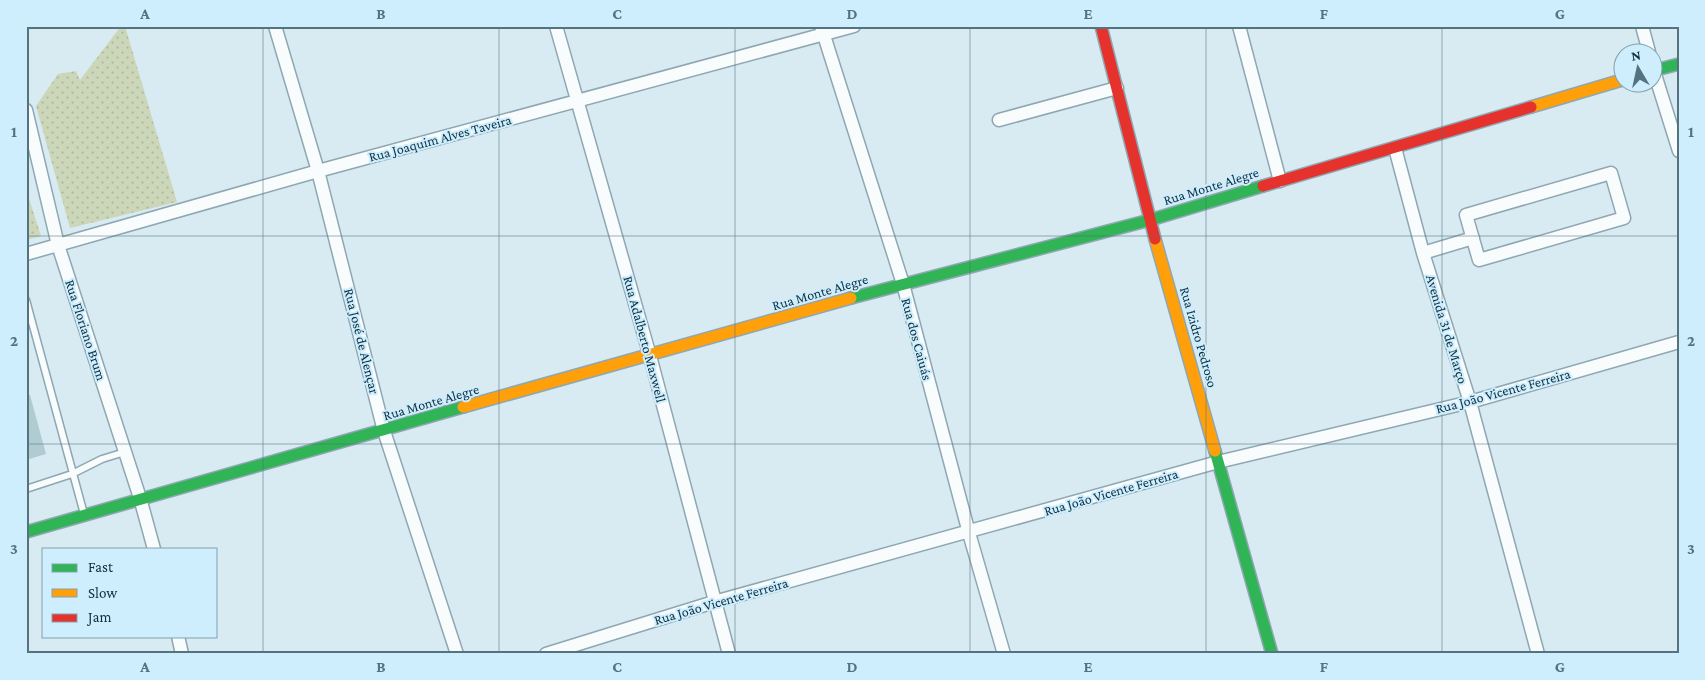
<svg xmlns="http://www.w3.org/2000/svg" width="1705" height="680" viewBox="0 0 1705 680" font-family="'Crimson Pro',serif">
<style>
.park{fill:url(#park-dots)}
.building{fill:#b0cbd2}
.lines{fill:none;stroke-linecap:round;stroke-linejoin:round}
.lane-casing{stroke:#8ea7b2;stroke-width:9}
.street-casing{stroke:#8ea7b2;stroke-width:15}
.fast-casing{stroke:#8ea7b2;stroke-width:14}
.slow-casing{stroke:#8ea7b2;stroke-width:14}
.jam-casing{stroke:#8ea7b2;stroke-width:14}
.lane{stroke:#f9fcfd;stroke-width:6}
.street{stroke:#f9fcfd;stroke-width:12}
.fast{stroke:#30b455;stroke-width:11}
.slow{stroke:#ff9f0a;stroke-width:11}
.jam{stroke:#e5322d;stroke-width:11}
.grid{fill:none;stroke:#55727f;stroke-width:1;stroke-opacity:0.55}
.labels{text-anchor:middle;stroke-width:4;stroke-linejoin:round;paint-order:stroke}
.street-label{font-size:14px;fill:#0e3141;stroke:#ceedfd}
.neatline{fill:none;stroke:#55727f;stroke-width:2}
.grid-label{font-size:16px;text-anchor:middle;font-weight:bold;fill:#55727f}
</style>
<defs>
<pattern id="park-dots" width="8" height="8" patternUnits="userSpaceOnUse" patternTransform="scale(1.25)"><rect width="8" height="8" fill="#ccd6b8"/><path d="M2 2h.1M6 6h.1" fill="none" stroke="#aeb89f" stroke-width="1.8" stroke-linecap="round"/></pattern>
</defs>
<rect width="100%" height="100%" fill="#d8eaf2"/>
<!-- park -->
<path class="park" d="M121 26H125L177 202 70 228 36 106 58 74 76 71 80 80Z
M26 189 41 236 26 240Z"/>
<!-- building -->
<path class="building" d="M26 395H30L46 454 26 460Z"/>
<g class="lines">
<!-- lane casing -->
<g class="lane-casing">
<path id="lane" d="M26 300 84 514
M26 489 72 474 102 459 125 452"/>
</g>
<!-- street casing -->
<g class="street-casing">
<path id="street" d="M275 26 318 171 384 431 457 654
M556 26 650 356 729 654
M821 26 903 284 969 533 1004 654
M1239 26 1280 181
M1642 26 1649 52
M1652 65 1679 151
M26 110 58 245 140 498 154 549
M999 120 1117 88
M1395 148 1423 253 1470 402 1538 654
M1611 173 1624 218 1479 260 1466 215Z
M1423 253 1473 238
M26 254 318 171 854 26
M178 636 182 654
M546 654 714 602 1218 462 1470 402 1679 342"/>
</g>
<!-- fast casing -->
<g class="fast-casing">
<path id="fast" d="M1652 71 1679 64
M851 298 1150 220 1263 186
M1215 451 1272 654
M26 532 463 407"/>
</g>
<!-- slow casing -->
<g class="slow-casing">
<path id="slow" d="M1531 107 1622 80
M1155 239 1215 451
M463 407 851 298"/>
</g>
<!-- jam casing -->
<g class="jam-casing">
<path id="jam" d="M1101 26 1155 239
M1263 186 1531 107"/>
</g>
<!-- lane -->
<use href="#lane" class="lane"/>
<!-- street -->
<use href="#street" class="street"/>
<!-- fast -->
<use href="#fast" class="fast"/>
<!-- slow -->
<use href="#slow" class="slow"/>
<!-- jam -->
<use href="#jam" class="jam"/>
</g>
<!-- grid -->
<path class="grid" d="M263 26V654M499 26V654M735 26V654M970 26V654M1206 26V654M1442 26V654M26 236H1679M26 444H1679"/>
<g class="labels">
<!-- street labels -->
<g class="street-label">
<text transform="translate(440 138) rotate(-15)" y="5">Rua Joaquim Alves Taveira</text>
<text transform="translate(1211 186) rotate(-17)" y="5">Rua Monte Alegre</text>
<text transform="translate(820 292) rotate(-16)" y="5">Rua Monte Alegre</text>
<text transform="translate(1447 329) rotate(73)" y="5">Avenida 31 de Março</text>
<text transform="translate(86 330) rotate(72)" y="5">Rua Floriano Brum</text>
<text transform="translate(1199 337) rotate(74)" y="5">Rua Izidro Pedroso</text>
<text transform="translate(645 339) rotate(75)" y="5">Rua Adalberto Maxwell</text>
<text transform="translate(917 339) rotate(75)" y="5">Rua dos Caiuás</text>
<text transform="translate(362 341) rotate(76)" y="5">Rua José de Alençar</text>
<text transform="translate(1503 391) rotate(-15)" y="5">Rua João Vicente Ferreira</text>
<text transform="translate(431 402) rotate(-16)" y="5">Rua Monte Alegre</text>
<text transform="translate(1111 492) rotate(-16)" y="5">Rua João Vicente Ferreira</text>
<text transform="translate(721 601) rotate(-16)" y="5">Rua João Vicente Ferreira</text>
</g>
</g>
<!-- border -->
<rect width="1705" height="680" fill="none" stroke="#ceedfd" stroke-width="55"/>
<!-- legend -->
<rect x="42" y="548" width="175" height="90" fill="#ceedfd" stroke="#81a2b2"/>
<rect x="52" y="564" width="25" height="8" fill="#30b455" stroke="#81a2b2"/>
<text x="88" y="572" font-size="15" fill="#0e3141">Fast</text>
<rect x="52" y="589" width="25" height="8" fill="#ff9f0a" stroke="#81a2b2"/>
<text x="88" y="598" font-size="15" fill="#0e3141">Slow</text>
<rect x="52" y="614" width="25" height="8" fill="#e5322d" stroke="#81a2b2"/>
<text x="88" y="622" font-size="15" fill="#0e3141">Jam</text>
<!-- north arrow -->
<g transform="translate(1638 68) rotate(351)"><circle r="24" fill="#ceedfd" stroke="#81a2b2"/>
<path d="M0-4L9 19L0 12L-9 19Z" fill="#55727f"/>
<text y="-8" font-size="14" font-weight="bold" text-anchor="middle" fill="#0e3141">N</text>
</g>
<rect x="28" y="28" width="1650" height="624" class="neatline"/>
<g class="grid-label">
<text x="145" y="19">A</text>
<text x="381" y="19">B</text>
<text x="617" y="19">C</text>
<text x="852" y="19">D</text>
<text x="1088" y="19">E</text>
<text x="1324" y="19">F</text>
<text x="1560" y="19">G</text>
<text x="14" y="137">1</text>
<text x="1691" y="137">1</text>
<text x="14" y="346">2</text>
<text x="1691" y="346">2</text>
<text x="14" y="554">3</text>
<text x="1691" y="554">3</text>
<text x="145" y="672">A</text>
<text x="381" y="672">B</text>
<text x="617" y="672">C</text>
<text x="852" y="672">D</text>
<text x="1088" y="672">E</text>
<text x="1324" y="672">F</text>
<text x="1560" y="672">G</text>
</g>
</svg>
